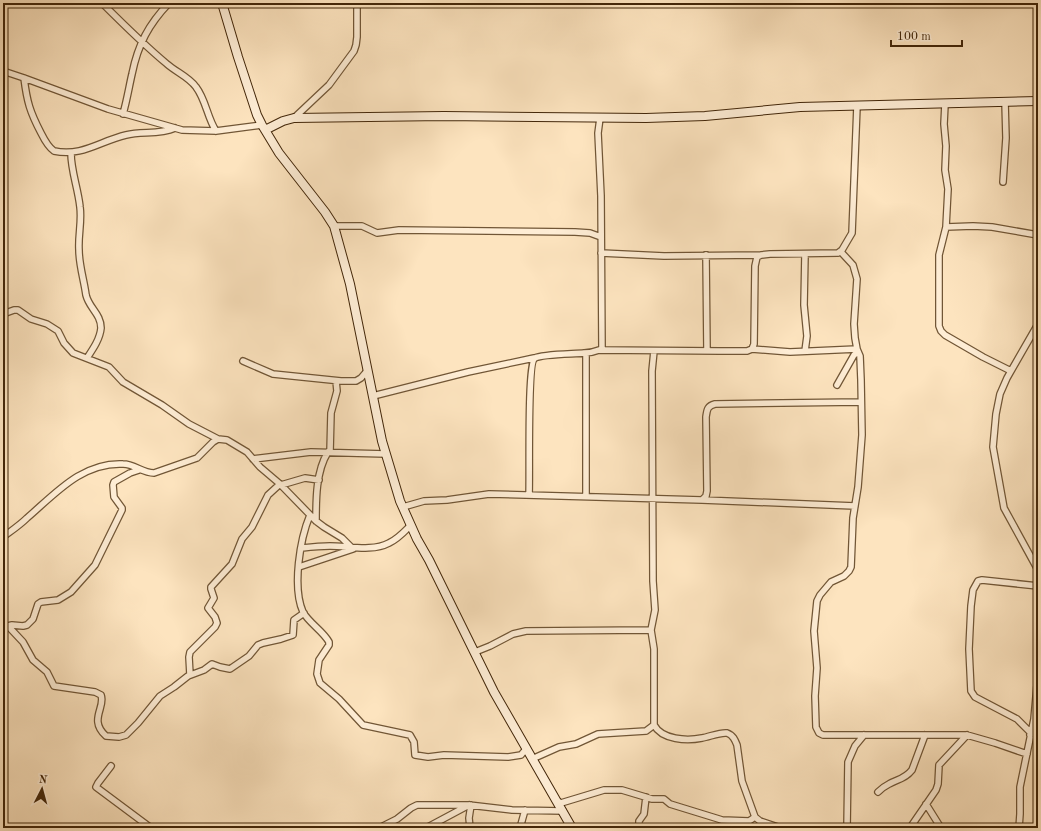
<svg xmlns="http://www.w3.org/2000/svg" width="1041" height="831" viewBox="0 0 1041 831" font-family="'Old Standard TT',serif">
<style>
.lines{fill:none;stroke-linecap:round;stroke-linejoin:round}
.street-casing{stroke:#715636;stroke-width:8}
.secondary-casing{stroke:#422609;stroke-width:10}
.street{stroke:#feedd5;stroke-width:5.5}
.secondary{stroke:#feedd5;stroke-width:8}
</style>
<rect width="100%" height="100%" fill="#fde4bf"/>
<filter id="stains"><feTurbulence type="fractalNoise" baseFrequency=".005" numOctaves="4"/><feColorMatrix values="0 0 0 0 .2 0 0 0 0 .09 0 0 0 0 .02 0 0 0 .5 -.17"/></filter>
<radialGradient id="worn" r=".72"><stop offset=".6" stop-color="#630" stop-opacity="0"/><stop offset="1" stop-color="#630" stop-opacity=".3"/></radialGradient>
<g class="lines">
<!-- street casing -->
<g class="street-casing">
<path id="street" d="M102 3C123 24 144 45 167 64 176 72 189 77 196 87 206 100 207 117 216 131
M3 71 24 78 108 109 182 130 216 131 262 125
M24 78C27 102 30 112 41 133 44 139 48 147 54 151 82 157 100 141 126 135 142 131 159 135 175 128
M945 104 944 124 946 146 945 170 948 189 946 227 939 255V326L941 331 945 335 983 357 1011 371
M123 114C127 100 129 87 132 74 138 44 149 24 169 3
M294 118 329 85 354 51 356 45 357 37V3
M600 118 598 133 601 196 602 350
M71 153C71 171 78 188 80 207 82 222 78 235 79 250 79 265 84 280 86 295 89 308 101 314 101 328 100 339 93 349 87 358
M1003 182 1006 138 1005 102
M334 226H362L377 233 399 230 575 232 590 233 601 237
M946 227 973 226 992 227 1038 235
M841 252 853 265 857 279 854 324 855 338 857 349 860 356 861 380 862 435 858 487 853 518 851 567 849 571 844 576 831 582 820 595 817 601 814 631 817 668 815 696 816 727 819 733 823 735H967L995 743 1027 754
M601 253 664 256 761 255
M706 255 707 351
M3 314 14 310H18L31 319 47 324 58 331 64 343 73 353 109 367 123 382 162 405 189 424 218 439
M1038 324 1007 378 1000 394 996 414 993 447 1004 508 1038 570
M752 349 790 352 857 349
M654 351 652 371 653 581 655 610 651 630 654 649V725C662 740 687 741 702 738 709 737 720 732 727 733 733 735 735 740 737 745L742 781 755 817 760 821 781 828
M805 351 807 336 804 305 805 254
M586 353V496
M243 361 273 374 341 381H356L361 378 367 371
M837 385 854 355 858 352
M373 396 468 372 534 358
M330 452 331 413 337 391 336 381
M253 459 311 452 386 454
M281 485 305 478 319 480
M529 495C530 478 527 363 535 358 542 354 574 354 584 353 589 353 594 352 599 350L720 351H747L752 349 754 344 755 266 757 257 761 255 770 254 838 253 842 250 852 233 857 106
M702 500 855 506
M403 507 424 501 447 500 489 494 702 500 706 496 707 491 706 417C707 410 707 406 715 404L861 402
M310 515C300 539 292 587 303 612 309 623 323 631 329 642V645L319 660 317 674 320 683 339 699 363 725 410 735 414 742 415 755 428 757 444 755 508 757 521 755 526 749
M316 521C316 499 316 471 328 452
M3 537C11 531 20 525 27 518 55 494 82 462 123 464 135 464 142 473 154 473L197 458 213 442 218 439 227 440 247 452 260 467 280 484 316 521 324 527 342 538 352 548
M302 548C311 547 321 546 330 546 349 546 372 552 389 543 398 539 404 532 411 525
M299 567 353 549
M8 626 23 642 33 660 47 672 54 686 95 692 101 695C106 707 88 720 106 736L119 737 126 735 138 723 160 696 174 687 188 676 204 670 212 664 220 667 230 669 249 656 258 645 263 643 281 639 293 635 294 620 304 613
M3 627 12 625 23 626 27 625 33 619 38 604 41 602 58 600 71 592 95 565 122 510V508L114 497 113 485 114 482 130 473 139 470
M475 652 490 646 513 634 526 631 651 630
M190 675 189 657 190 652 215 627 217 623 215 617 208 608 214 598 211 589V587L232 564 242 539 252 527 268 495 280 484
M1030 732 1017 719 975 697 971 691 969 649 971 606 973 590 978 581 982 580 1038 586
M1030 735 1038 731
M532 759 559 747 576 744 598 734 646 731 654 725
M111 766 98 783 96 787 151 828
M878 792C881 789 885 786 889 784 898 779 905 779 912 770L925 735
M557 801 561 803 604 790H622L652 799H664L670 804 722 820 749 821 755 817
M926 804 941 828
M379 828 397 819 411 808 417 805H469L512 810 563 811
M426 828 469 805
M470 828 469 818 471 805
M520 828 525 810
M639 828V821L644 814 646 797
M847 828 848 762 855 746 864 735
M913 828 912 825 914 822 936 790 938 784 939 765 967 735
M1019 828 1020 814V787L1034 719 1038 674"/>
</g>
<!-- secondary casing -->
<g class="secondary-casing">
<path id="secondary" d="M222 3 238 57 257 115 262 125 279 153 325 212 334 226 350 284 382 441 400 501 417 539 429 560 494 692 572 828
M265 130 283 121 294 118 444 116 646 118 705 116 800 107 1038 101"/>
</g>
<!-- street -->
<use href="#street" class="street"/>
<!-- secondary -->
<use href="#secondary" class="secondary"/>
</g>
<!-- margin -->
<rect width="1041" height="831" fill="none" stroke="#fde4bf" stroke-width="16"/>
<rect x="4" y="4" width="1033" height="823" fill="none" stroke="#422609" stroke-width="2"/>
<rect x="8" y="8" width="1025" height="815" fill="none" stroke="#422609"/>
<!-- north arrow -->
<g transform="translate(42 789) rotate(6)" stroke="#feedd5" stroke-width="3" paint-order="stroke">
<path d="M0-3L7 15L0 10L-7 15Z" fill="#422609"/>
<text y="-6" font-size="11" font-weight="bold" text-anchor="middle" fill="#422609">N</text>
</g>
<!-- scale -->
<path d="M891 40v6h71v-6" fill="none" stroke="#422609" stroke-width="2"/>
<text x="897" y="40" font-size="12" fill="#422609" stroke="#feedd5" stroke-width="3" paint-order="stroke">100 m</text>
<rect width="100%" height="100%" filter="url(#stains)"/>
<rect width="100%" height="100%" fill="url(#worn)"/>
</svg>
